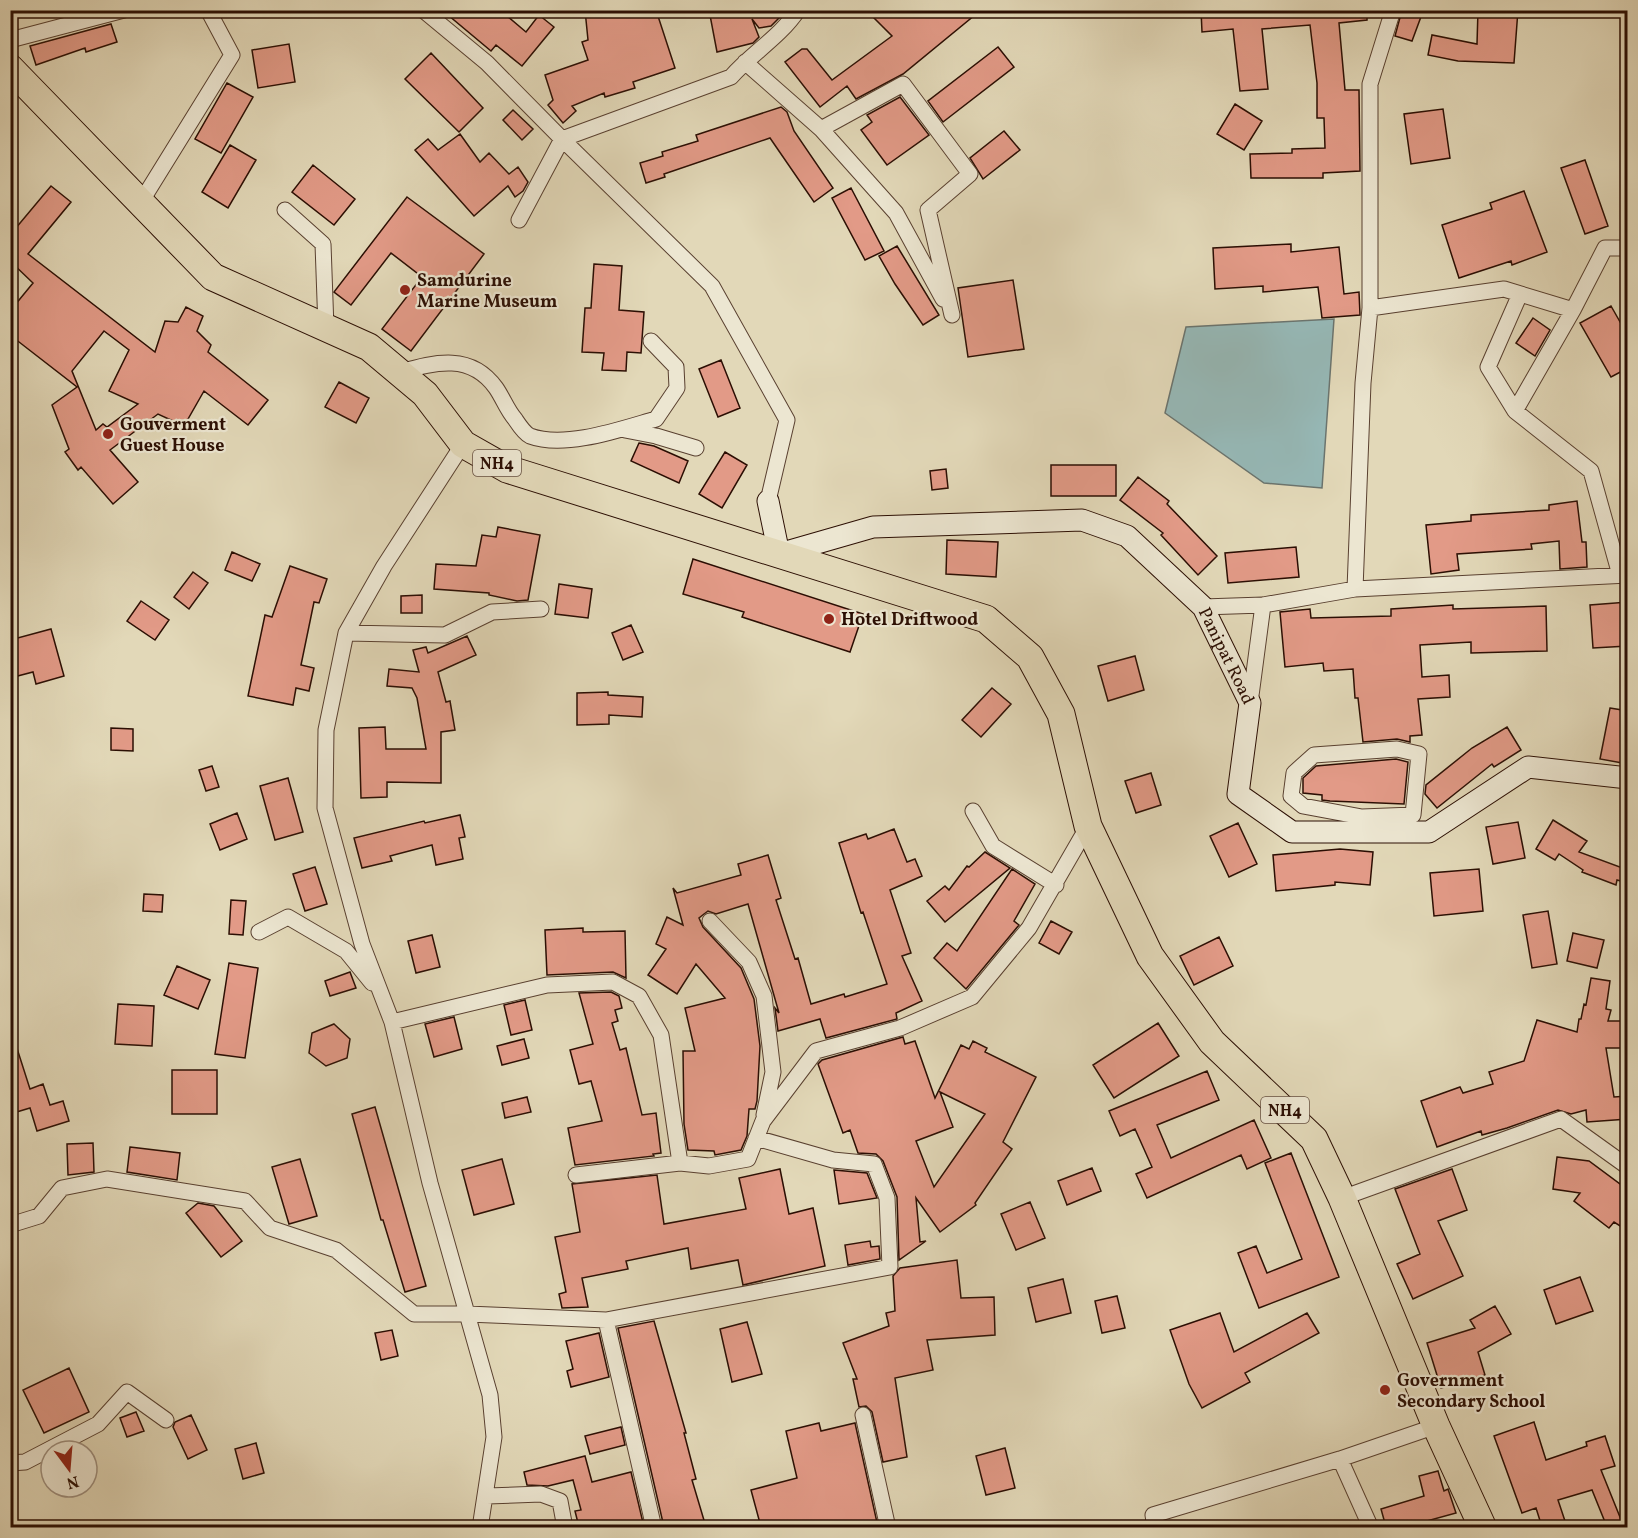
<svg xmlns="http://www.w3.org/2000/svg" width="1638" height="1538" viewBox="0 0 1638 1538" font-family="Vollkorn,serif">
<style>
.water{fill:#96b8b6;stroke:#6b746e;stroke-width:1.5}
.building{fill:#e29a87;stroke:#2b0e03;stroke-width:1.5;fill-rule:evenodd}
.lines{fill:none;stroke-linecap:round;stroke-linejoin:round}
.street-casing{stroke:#594030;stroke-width:17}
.secondary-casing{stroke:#2b0e03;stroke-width:23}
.highway-casing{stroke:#2b0e03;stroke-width:29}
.street{stroke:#ece6d1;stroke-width:15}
.secondary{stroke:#ece6d1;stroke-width:21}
.highway{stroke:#e2d8b8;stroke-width:27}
.poi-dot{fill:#8f2418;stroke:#ece6d1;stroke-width:2}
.labels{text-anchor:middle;stroke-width:4.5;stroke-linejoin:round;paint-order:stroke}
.shield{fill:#ece6d1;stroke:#654f41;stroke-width:1.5}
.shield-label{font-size:16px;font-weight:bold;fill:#2b0e03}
.poi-label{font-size:18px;font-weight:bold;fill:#2b0e03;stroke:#ece6d1;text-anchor:start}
.street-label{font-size:18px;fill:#2b0e03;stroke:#ece6d1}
</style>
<rect width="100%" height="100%" fill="#e2d8b8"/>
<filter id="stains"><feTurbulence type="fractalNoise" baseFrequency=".00333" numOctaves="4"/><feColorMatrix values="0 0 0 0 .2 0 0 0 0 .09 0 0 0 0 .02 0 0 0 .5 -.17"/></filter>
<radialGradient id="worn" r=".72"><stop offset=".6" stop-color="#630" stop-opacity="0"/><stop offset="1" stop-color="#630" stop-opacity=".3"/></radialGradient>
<!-- water -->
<path class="water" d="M1334 319 1322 488 1264 483 1165 413 1186 327Z"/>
<!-- building -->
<path class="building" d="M442 10H500L526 32 539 15 554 27 522 66 496 45 491 51Z
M585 10H656L675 68 633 82 635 88 605 97 604 93 572 106 576 111 563 123 548 105 553 100 545 75 588 60 582 42 588 40Z
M709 10H783V14L771 26 759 28 752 19 759 37 753 43 717 52Z
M866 10H981L903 74 856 99 847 86 820 107 785 62 802 49H807L832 80 892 36Z
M1201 10H1367V20L1339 23 1345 90H1359L1360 171 1323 173V178H1251L1250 154 1292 153V149L1325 148 1324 118H1317V83L1310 25 1262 29 1268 89 1240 91 1233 29 1202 32Z
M1402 10 1422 14 1412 41 1395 36Z
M1478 10H1518L1514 63 1458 61 1428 55 1432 35 1477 44Z
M111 24 117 42 86 52 85 48 36 65 30 46Z
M289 44 295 82 258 88 252 50Z
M998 47 1014 67 943 122 928 101Z
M431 53 483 108 459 132 405 79Z
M227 83 253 97 221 153 195 139Z
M900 97 929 135 887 165 861 130 872 122 867 115Z
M1235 104 1262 121 1244 150 1217 134Z
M781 107 787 112 794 131 833 188 814 202 770 138 664 174 665 177 646 183 640 163 663 156 662 152 698 141 696 135Z
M1443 109 1450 158 1411 164 1404 114Z
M513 110 533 129 522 140 503 120Z
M1004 131 1020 150 983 179 970 158Z
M460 134 480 162 489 153 509 174 518 167 528 182 523 191 515 197 508 186 474 216 415 150 428 139 438 150Z
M230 145 256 160 228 208 202 192Z
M1585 160 1608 226 1585 234 1561 168Z
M313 165 355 199 334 225 292 192Z
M51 186 71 202 28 254 155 352 165 321 178 322 186 307 203 316 197 331 211 345 208 352 268 400 248 425 204 391 184 426 158 414 110 450 138 482 113 504 81 467 78 470 65 452 69 449 52 405 77 387 10 335V311L33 283 10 261V235ZM104 331 129 350 109 391 138 404 107 427 103 424 96 430 72 371Z
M851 188 884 251 865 260 832 198Z
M1524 191 1547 252 1512 265 1511 261 1459 278 1442 225 1492 209 1490 203Z
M407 197 484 254 411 351 382 329 422 277 391 253 351 305 334 292Z
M1291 244V252L1339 247 1344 294 1359 292 1360 315 1322 318 1318 287 1263 292V286L1215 289 1213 248Z
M897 246 939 315 923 325 895 284 879 256Z
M594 264 622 266 619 310 644 312 641 353 627 352 626 371 602 370 604 353 582 352 585 308H591Z
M1013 280 1024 349 968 357 958 288Z
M1611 306 1628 336V368L1611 377 1580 323Z
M1533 318 1550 330 1535 356 1516 343Z
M721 360 740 408 718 417 699 369Z
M339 382 369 398 356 423 325 407Z
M639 443 654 446 688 461 679 483 631 461Z
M725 452 747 465 722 508 699 494Z
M1051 465H1116V496H1051Z
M946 469 948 488 932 490 930 471Z
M1138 477 1169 501 1167 504 1217 556 1198 575 1161 535 1163 533 1120 500Z
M1577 501 1582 542H1586L1587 567 1560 569 1559 541 1531 544 1532 549 1457 554 1459 570 1431 574 1426 525 1471 521V515L1549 510V505Z
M498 527 540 535 528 600 517 601 489 595V593L434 589 436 564 476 566 482 535 496 537Z
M947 540 998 542 996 577 946 574Z
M1296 547 1299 577 1228 583 1225 553Z
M232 552 260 564 252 581 225 570Z
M693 559 863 614 850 652 742 617 744 612 683 594Z
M290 566 327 579 319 603 314 602 301 665 314 668 309 691 296 688 293 705 248 696 265 615 272 617Z
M193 572 208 583 189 609 174 597Z
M559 584 592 589 588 618 555 614Z
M422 595V613H401V596Z
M141 601 169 620 155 640 127 621Z
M1628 602V646L1593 648 1590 605Z
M1453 605V609L1546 606 1547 651 1471 653V642L1420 645 1422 677 1449 675 1450 697 1418 699 1422 735 1410 736V742L1397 739 1363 742 1358 698H1355L1353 669 1324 671 1323 663 1285 667 1280 612 1310 609 1311 618 1391 616V609Z
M631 625 643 652 623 660 612 633Z
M51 629 64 676 36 684 33 672 10 678V640Z
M467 636 476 655 438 672 446 702 450 701 455 730 441 732V783L387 782V797L361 798 359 728 385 727 386 749H426L417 698 412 688 387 686 389 669 419 672 413 650 426 647 428 653Z
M1135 656 1144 690 1108 701 1098 666Z
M992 688 1011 704 981 737 962 720Z
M608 692V695L643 697 642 717 609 715V724L577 725V693Z
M1610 708 1628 711V764L1600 759Z
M1507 727 1521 750 1494 767 1492 764 1437 808 1425 794 1426 785 1472 748Z
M111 728 133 729V751L111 750Z
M1396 759 1408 762 1404 804 1330 801 1322 800V795L1303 793V778L1316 766Z
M212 766 219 787 206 791 199 770Z
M1151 773 1161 805 1136 813 1125 781Z
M288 778 303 832 275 840 260 786Z
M237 813 247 839 220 850 210 824Z
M460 815 465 837 459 838 463 859 436 865 432 845 390 856 392 861 362 868 354 838 424 821 425 823Z
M1553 820 1587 841 1579 852 1628 870V883L1617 880 1616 885 1582 872 1583 870 1559 854 1555 860 1536 849Z
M1518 822 1525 858 1493 864 1486 827Z
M1238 823 1257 864 1229 877 1210 836Z
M894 829 907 862 915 859 922 876 890 890 911 953 902 956 922 1001 896 1013 897 1019 826 1038 820 1019 778 1031 775 1008 779 1013 748 904 716 914 708 911 704 914 699 918 703 927 741 968 754 999 760 1046 757 1101 755 1109H749L747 1136 741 1150 715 1155 714 1151 688 1150 684 1124 683 1051H695L685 1008 725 998 696 964 677 994 648 975 666 949 656 944 667 917 683 925 673 888 677 893 741 875 738 864 768 855 781 898 776 900 795 959 798 958 811 1004 844 994 845 997 887 984 863 912 861 913 839 843 866 834 868 839Z
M1340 849 1373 852 1370 885 1335 882V885L1276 891 1273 855Z
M985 852 1010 868 945 922 927 901 945 886 949 890 967 866 969 867Z
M315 867 327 904 305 911 293 874Z
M1012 869 1035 884 1014 921 1019 925 966 989 934 958 947 943 957 951Z
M1479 869 1483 911 1434 916 1430 873Z
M144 894 163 895 162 912 143 911Z
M231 900 246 901 243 935 229 934Z
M1548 911 1557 964 1532 968 1523 915Z
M1051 921 1072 932 1059 954 1039 943Z
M583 928V932L625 931 626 978 613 972 547 975 545 930Z
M1573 933 1604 940 1597 968 1567 961Z
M432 935 440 967 416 973 408 941Z
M1219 937 1233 966 1194 985 1180 956Z
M229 963 258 968 245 1058 215 1054Z
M177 966 210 980 198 1009 164 995Z
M350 972 356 988 330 996 325 981Z
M1591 978 1610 981 1606 1009 1611 1010 1608 1021H1628V1048H1606L1614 1097 1628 1096V1119L1587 1122 1586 1110 1571 1114 1558 1110 1507 1128 1482 1135 1481 1131 1437 1147 1421 1101 1460 1087 1463 1093 1493 1084 1489 1072 1524 1061 1537 1020 1577 1032 1579 1019H1581L1584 1004 1586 1005Z
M611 992 619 996 622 1008 615 1010 618 1021 612 1023 620 1050 626 1048 642 1115 656 1113 661 1153 653 1154 654 1156 575 1165 568 1128 602 1121 591 1081 579 1084 570 1050 593 1044 579 993Z
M525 1000 532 1030 511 1035 504 1005Z
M118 1004 154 1006 152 1046 115 1044Z
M454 1017 462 1049 434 1057 425 1024Z
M1158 1023 1179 1056 1114 1098 1093 1065Z
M334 1024 350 1039 347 1058 326 1066 309 1053 312 1033Z
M903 1037 905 1044 915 1041 935 1098 961 1045 969 1049 973 1041 987 1048 985 1052 1036 1077 1003 1142 1012 1149 975 1203 976 1205 940 1232 916 1198 920 1242 926 1241 899 1260 897 1197 883 1161 876 1154 858 1153 850 1130 843 1133 818 1064 822 1060ZM940 1092 985 1114 934 1187 916 1141 953 1127Z
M10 1039H14L30 1089 43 1084 50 1105 63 1101 69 1121 37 1131 30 1108 10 1114Z
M524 1039 529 1058 502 1065 497 1046Z
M172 1070H217V1114H172Z
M1207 1071 1219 1100 1157 1125 1171 1158 1254 1120 1271 1158 1247 1169 1241 1155 1147 1198 1136 1174 1152 1167 1135 1129 1120 1136 1109 1111Z
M527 1097 531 1112 505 1118 502 1103Z
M375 1107 426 1286 405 1292 383 1220H381L352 1114Z
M93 1143 94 1172 68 1175 67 1144Z
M130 1147 180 1153 177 1180 127 1172Z
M1291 1153 1339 1277 1259 1308 1238 1253 1256 1246 1267 1273 1302 1259 1265 1163Z
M1557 1157 1589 1161 1628 1190V1231L1614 1222 1609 1228 1574 1201 1580 1193 1553 1189Z
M300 1159 317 1216 289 1224 272 1167Z
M502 1159 514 1204 474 1215 462 1170Z
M1092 1168 1101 1191 1067 1205 1058 1181Z
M780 1169 789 1214 813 1208 825 1266 743 1285 738 1260 691 1269 688 1248 626 1261 628 1269 582 1278 588 1307 562 1308 559 1294 566 1292 555 1237 580 1232 572 1184 657 1175 664 1224 746 1209 739 1178Z
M1452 1169 1467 1210 1438 1221 1463 1276 1413 1299 1397 1264 1420 1254 1395 1189Z
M834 1170 867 1173 877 1198 839 1204Z
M1030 1202 1045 1238 1016 1250 1001 1214Z
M198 1203 214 1206 242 1241 221 1257 186 1213Z
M870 1241 871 1247 879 1246 880 1259 848 1265 845 1245Z
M957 1260 961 1298 994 1297 995 1335 927 1340 933 1370 895 1378 907 1457 883 1462 872 1412 866 1406 859 1407 853 1379H857L843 1343 889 1326 886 1313 895 1311 893 1276 900 1268Z
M1580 1277 1593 1311 1556 1324 1544 1290Z
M1063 1279 1071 1313 1036 1322 1028 1288Z
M1117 1296 1125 1328 1102 1333 1095 1301Z
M1495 1306 1511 1334 1478 1352 1485 1375 1441 1388 1427 1343 1475 1328 1470 1320Z
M1220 1313 1234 1352 1307 1313 1319 1333 1245 1373 1250 1382 1202 1408 1189 1384 1170 1330Z
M654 1321 686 1433H684L696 1479 692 1480 706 1527H664L618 1328Z
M747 1322 762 1374 732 1382 720 1329Z
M392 1330 398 1356 381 1360 375 1333Z
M599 1333 609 1377 571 1387 567 1371 573 1369 566 1341Z
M69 1368 89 1412 44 1433 23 1390Z
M136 1412 144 1431 127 1437 120 1418Z
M191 1415 207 1450 188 1459 173 1427 175 1422Z
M1534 1422 1546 1460 1587 1446 1586 1442 1605 1436 1615 1466 1601 1470 1624 1527H1607L1592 1490 1558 1500 1567 1527H1542L1536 1508 1522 1513 1494 1436Z
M819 1423 821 1431 855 1423 878 1527H761L751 1490 797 1478 786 1431Z
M621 1427 625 1445 590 1454 585 1436Z
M256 1443 264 1473 243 1479 235 1449Z
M1005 1448 1015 1488 986 1495 976 1456Z
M585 1456 592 1482 631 1472 644 1527H579L575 1511 581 1510 573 1480 548 1486 527 1485 524 1472Z
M1438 1471 1444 1491 1448 1489 1456 1513 1405 1527H1386L1381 1509 1424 1496 1419 1476Z"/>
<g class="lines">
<!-- street casing -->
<g class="street-casing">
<path id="street" d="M423 10 487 63 562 139 731 77C752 53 780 37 798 10
M10 40 124 10
M745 62 821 129 896 213 943 299
M821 129 903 84 970 174 928 210 952 315
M141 202 232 55 208 10
M285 210 323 244 326 328
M519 220 562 139 712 286 787 420 768 501
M1370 308 1504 289 1573 310 1515 411 1591 471 1620 575
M1573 310 1605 248H1628
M400 372C436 362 471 353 496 388 503 398 507 410 515 419 519 425 524 433 530 436 565 449 621 429 656 419L677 388 676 367 651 341
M1515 411 1488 367 1520 294
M625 430 656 436 696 448
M1355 589 1628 575
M1203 607 1263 605 1355 589 1363 383 1370 308V84L1393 10
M346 633 445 635 492 612 541 609
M1250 703 1263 605
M973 811 993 846 1056 885
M1361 832 1362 817 1303 806 1291 796 1294 773 1314 755 1397 749 1419 754 1413 815 1362 817
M710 921 749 962 764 996 773 1072 764 1115
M259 932 288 917 346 951 372 983
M392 1022 362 944 325 808 326 730 346 633 384 566 463 444
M576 1175 680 1163
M1342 1198 1561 1119 1628 1167
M10 1225 39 1216 62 1188 107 1179 245 1201 270 1228 336 1250 414 1314H467L606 1320 890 1267 887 1198 874 1164 833 1160 756 1138
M606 1320 654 1528
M863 1415 888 1528
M1340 1459 1371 1528
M10 1463 25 1462 98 1424 127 1392 166 1420
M487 1496 541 1494 560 1501 565 1528
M480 1528 494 1437 490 1395 430 1183 392 1022 547 985 613 982 639 996 661 1035 680 1163 709 1166 748 1159 763 1121 816 1051 900 1028 972 997 1029 928 1088 826
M1155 1528 1153 1515 1340 1459 1436 1426"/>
</g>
<!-- secondary casing -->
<g class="secondary-casing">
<g id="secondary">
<path id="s1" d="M768 501 779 554 873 527 1082 520 1127 536 1203 607 1250 703 1238 794 1292 832H1429L1528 767 1628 778"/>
</g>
</g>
<!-- highway casing -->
<g class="highway-casing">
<path id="highway" d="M10 68 213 277 369 347 425 394 463 444 507 469 986 619 1030 657 1061 714 1088 826 1150 956 1212 1042 1314 1139 1342 1198 1436 1426 1483 1528"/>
</g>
<!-- street -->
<use href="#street" class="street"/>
<!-- secondary -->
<use href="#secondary" class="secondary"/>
<!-- highway -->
<use href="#highway" class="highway"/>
</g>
<!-- markers -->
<g class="poi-dot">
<circle cx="405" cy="290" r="6"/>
<circle cx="108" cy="434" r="6"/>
<circle cx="829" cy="619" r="6"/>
<circle cx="1385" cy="1390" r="6"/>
</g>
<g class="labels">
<!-- shield labels -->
<g class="shield">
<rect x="473" y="450" width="48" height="26" rx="4.5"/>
<rect x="1261" y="1097" width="48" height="26" rx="4.5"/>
</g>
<g class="shield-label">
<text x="497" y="469">NH4</text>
<text x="1285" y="1116">NH4</text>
</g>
<!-- poi labels -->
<g class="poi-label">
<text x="417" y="286">Samdurine<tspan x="417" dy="21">Marine Museum</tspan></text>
<text x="120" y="430">Gouverment<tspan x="120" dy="21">Guest House</tspan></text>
<text x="841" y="625">Hotel Driftwood</text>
<text x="1397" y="1386">Government<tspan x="1397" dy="21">Secondary School</tspan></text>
</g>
<!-- street labels -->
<g class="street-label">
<text dy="6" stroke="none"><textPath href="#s1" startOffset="567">Panipat Road</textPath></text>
</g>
</g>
<!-- margin -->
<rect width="1638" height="1538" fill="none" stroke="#e2d8b8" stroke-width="36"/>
<rect x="12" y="12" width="1614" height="1514" fill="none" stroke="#2b0e03" stroke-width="3"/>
<rect x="18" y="18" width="1602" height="1502" fill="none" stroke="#2b0e03" stroke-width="1.5"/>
<!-- north arrow -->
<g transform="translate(69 1469) rotate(164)"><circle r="28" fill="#ece6d1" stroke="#9f907f" stroke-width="1.5"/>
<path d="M0-4.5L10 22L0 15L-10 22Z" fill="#8f2418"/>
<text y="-9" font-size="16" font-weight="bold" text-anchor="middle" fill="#2b0e03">N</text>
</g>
<rect width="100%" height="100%" filter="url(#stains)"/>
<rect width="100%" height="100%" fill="url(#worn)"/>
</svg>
